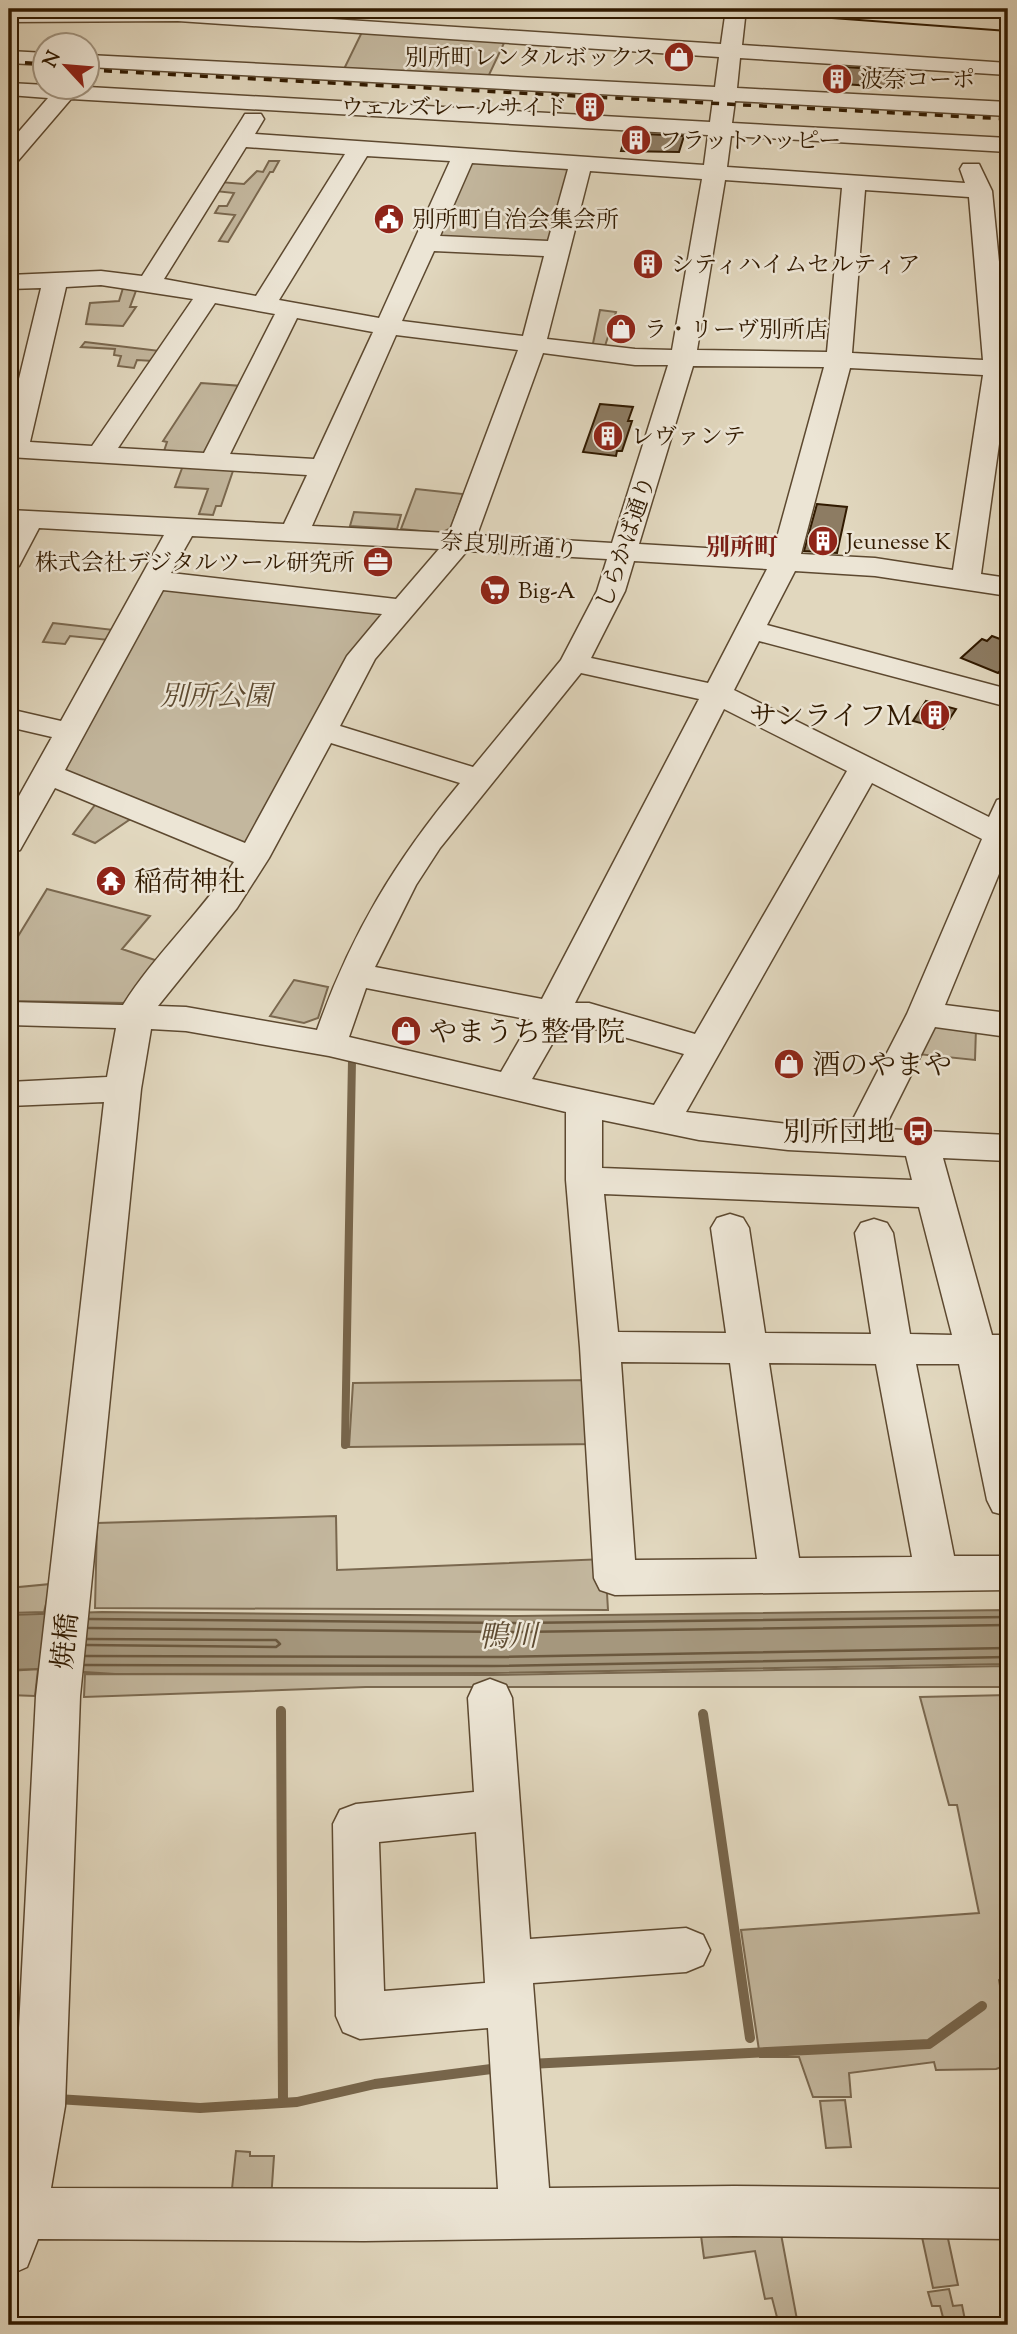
<svg xmlns="http://www.w3.org/2000/svg" width="1017" height="2334" viewBox="0 0 1017 2334" font-family="'Sorts Mill Goudy','Noto Serif JP',serif">
<style>
.green{fill:#c3b79e;stroke:#7a684f;stroke-width:2}
.water{fill:#a5977d;stroke:#77654b;stroke-width:2}
.lines{fill:none;stroke-linecap:round;stroke-linejoin:round}
.shore{stroke:#6b583e;stroke-width:2.5}
.stream-far1{stroke:#77654b;stroke-width:8}
.stream{stroke:#77654b;stroke-width:10}
.building{fill:#8d7c63;stroke:#311a00;stroke-width:2}
.minor-casing{stroke:#5d4930;stroke-width:3}
.major-casing{stroke:#311a00;stroke-width:4}
.minor{fill:#ece5d5;fill-rule:evenodd}
.major{fill:#e1d7be;fill-rule:evenodd}
.rail{stroke:#311a00;stroke-width:3.5;stroke-dasharray:8 8;stroke-linecap:butt}
.labels{text-anchor:middle;stroke-width:5;stroke-linejoin:round;paint-order:stroke}
.far-poi-label{font-size:23px;fill:#311a00;stroke:#ece5d5;text-anchor:start}
.far-street-label{font-size:23px;fill:#311a00;stroke:#ece5d5}
.far-neighbourhood-label{font-size:24px;font-weight:bold;fill:#7a1f14;stroke:#ece5d5}
.park-label{font-size:28px;font-style:italic;fill:#5d492f;stroke:#ece5d5}
.poi-label{font-size:28px;fill:#311a00;stroke:#ece5d5;text-anchor:start}
.street-label{font-size:28px;fill:#311a00;stroke:#ece5d5}
.water-label{font-size:30px;font-style:italic;fill:#5f4c32;stroke:#ece5d5}
</style>
<rect width="100%" height="100%" fill="#e1d7be"/>
<filter id="stains"><feTurbulence type="fractalNoise" baseFrequency=".00286" numOctaves="4"/><feColorMatrix values="0 0 0 0 .2 0 0 0 0 .09 0 0 0 0 .02 0 0 0 .5 -.17"/></filter>
<radialGradient id="worn" r=".72"><stop offset=".6" stop-color="#630" stop-opacity="0"/><stop offset="1" stop-color="#630" stop-opacity=".3"/></radialGradient>
<!-- green -->
<path class="green" d="M362 32 505 41 488 77 343 71Z
M471 159 575 166 550 247 435 240Z
M269 161H279L273 172H270L228 242 219 241 235 215 215 213 219 206H227L234 193 215 191 220 182 244 184 257 171 263 172Z
M123 288H137L130 307H136L123 326 86 324 90 303 119 301Z
M600 310 616 312 604 349 592 348Z
M85 342 160 351 153 361 137 360 134 368 118 366 121 356 114 355 115 349 81 347Z
M201 383 242 386 208 454 164 451 167 442 163 441Z
M184 463 235 465 221 506H216L213 515 199 514 208 489 175 487Z
M416 489 463 494 451 528 441 533 401 529Z
M354 512 401 515 397 529 350 526Z
M162 586 389 611 246 848 61 772Z
M53 623 114 630 109 640 70 636 65 644 43 642Z
M98 801 135 816 95 843 73 834Z
M47 889 150 916 122 949 161 962 128 1003 9 1001V951Z
M294 980 328 987 318 1018 304 1023 270 1016Z
M933 1023 976 1028 975 1060 917 1054Z
M595 1380 599 1444 349 1447 353 1383Z
M336 1516 337 1570 605 1559 608 1610 95 1608 97 1523Z
M51 1584 44 1612 9 1613V1588Z
M1008 1666V1687H366L84 1697 85 1674 491 1675Z
M38 1669 35 1696 9 1695V1671Z
M1008 1695V1974L999 1980 1002 1997 1008 1994V2065L996 2069 936 2070 934 2062 849 2073 851 2097H813L799 2057H760L741 1930 979 1913 957 1805H949L920 1697Z
M845 2100 851 2147 826 2148 820 2101Z
M236 2151 250 2152V2156H274L271 2200 231 2198Z
M700 2228 781 2234 798 2325H779L772 2298 765 2299 755 2251 704 2258Z
M947 2234 958 2285 933 2288 922 2237Z
M949 2289 953 2306 962 2305 966 2325H945L940 2306H932L928 2292Z"/>
<!-- water -->
<path class="water" d="M1008 1610V1664L493 1673 115 1674 38 1669 9 1670V1615L102 1612 518 1616Z"/>
<g class="lines">
<!-- shore -->
<path class="shore" d="M89 1619 518 1623 1008 1617
M89 1628 518 1632 1008 1625
M87 1639 276 1640 280 1644 276 1647 87 1645
M86 1656 492 1657 1008 1648
M85 1665 492 1666 1008 1657"/>
<!-- stream-far1 -->
<path class="stream-far1" d="M345 1445 352 1060"/>
<!-- stream -->
<path class="stream" d="M281 1711 283 2103
M703 1714 750 2038
M529 2064 929 2044 982 2006
M57 2099 200 2108 297 2102 375 2084 499 2068"/>
</g>
<!-- building -->
<path class="building" d="M830 66 905 71 903 88 827 83Z
M626 133 684 136 679 152 621 151Z
M600 404 633 407 628 421H632L622 451H617L616 456 583 452Z
M817 504 847 507 837 553 804 551Z
M992 636 1008 642V663L998 673 961 658 982 639 987 641Z
M926 701 956 709 943 729 913 721Z"/>
<g class="lines">
<!-- minor casing -->
<g class="minor-casing">
<path id="minor" d="M178 9 721 44 726 9H746L742 45 1008 63V75L740 58 737 88 1008 102V116L735 101 732 123 1008 138V152L731 136 727 167 965 183 960 169 963 164H979L992 191 1008 353V379L981 574 1008 578V596L875 576 795 571 767 625 1008 689V707L759 641 734 690 989 817 997 800 1008 797V852L945 1005 1008 1013V1037L935 1027 884 1129 1008 1135V1161L943 1158 992 1335H1008V1365H999L1008 1407V1516L993 1512 987 1500 959 1364H916L954 1556H1008V1590L615 1595 600 1590 594 1578 580 1347 566 1180V1112L329 1056 186 1031 151 1029 141 1089 80 1696 65 2106 51 2188 498 2189 488 2028 360 2039 343 2032 336 2016 333 1824 340 1810 356 1804 474 1792 468 1698 474 1685 490 1679 506 1685 512 1698 530 1939 686 1928 703 1935 710 1950 703 1965 686 1972 533 1983 549 2188 734 2186 1008 2189V2239L734 2236 364 2241 38 2239 27 2267 9 2275V2140L15 2106 36 1696 104 1102 9 1106V1082L107 1077 116 1028 9 1025V1002L123 1005C155 954 201 913 234 862L55 788 20 850 9 853V814L52 737 9 727V709L61 721 164 535 39 528 19 566 9 568V533L12 526H9V510L284 524 307 475 9 457V420L41 288 9 289V275L101 271 142 276 242 119 245 114H261L264 119 255 134 704 165 708 135 71 99 17 162 9 164V143L48 98 9 95V83L46 85V88L88 87 710 122 713 100 88 67V55L715 87 719 57 178 21 9 22V10ZM246 147 345 154 256 296 164 279ZM367 156 450 161 379 318 279 300ZM472 163 568 169 548 241 440 236ZM590 171 702 179 672 350 635 349 547 339ZM725 180 842 188 827 352 697 350ZM865 190 969 197 983 360 852 353ZM434 251 544 256 523 336 402 321ZM101 285 193 299 92 446 30 442 66 287ZM215 303 275 314 204 453 118 448ZM297 318 373 332 314 459 230 454ZM396 335 518 350 449 533 312 526ZM543 353 635 365H668L612 543 477 535ZM693 366 824 367 773 552 639 544ZM850 368 983 375 953 570 875 558 801 554ZM192 536 439 549 396 599 171 573ZM467 551 607 559 597 591 561 660 473 767 340 726 375 659ZM634 561 767 569 708 683 591 658 625 591ZM163 590 382 614 347 656 245 843 65 770ZM581 673 699 699 542 999 375 967 416 885 440 848ZM724 709 847 771 695 1034 589 1003H575ZM331 743 460 783C395 861 351 934 317 1030L186 1007 158 1006 237 908 269 858ZM872 783 982 839 907 1014 849 1127 788 1124 686 1112ZM366 988 531 1020 501 1072 349 1037ZM563 1025 588 1027 684 1054 654 1105 532 1079ZM602 1120 699 1140 788 1150 906 1156 912 1180 602 1168ZM604 1194 919 1207 952 1335 910 1334 893 1233 887 1223 874 1219 861 1223 855 1233 871 1334 765 1333 749 1228 743 1218 730 1214 717 1218 711 1228 726 1333 618 1332ZM621 1362 730 1363 757 1559 635 1560ZM769 1363 876 1364 912 1557 799 1558ZM476 1832 485 1983 384 1991 379 1842Z
M9 51 46 53V65L9 63Z"/>
</g>
<!-- major casing -->
<g class="major-casing">
<path id="major" d="M794 9H890L1008 17V30L805 15 797 14Z"/>
</g>
<!-- minor -->
<use href="#minor" class="minor"/>
<!-- major -->
<use href="#major" class="major"/>
<!-- rail -->
<path class="rail" d="M9 62 46 64
M88 70 1008 119"/>
</g>
<!-- icons -->
<defs>
<g id="shop-disc" transform="scale(1.575)"><circle r="9.5" fill="#8f2418" stroke="#ece5d5"/><path d="M-5-2.5h2.3a2.7 3.5 0 0 1 5.4 0H5L5.5 6h-11ZM-1.5-2.5h3a1.5 2.3 0 0 0-3 0Z" fill="#fff"/></g>
<g id="building-disc" transform="scale(1.575)"><circle r="9.5" fill="#8f2418" stroke="#ece5d5"/><path d="M-4-6H4V6H1V3H-1V6H-4ZM-2.5-4.3h1.7v1.8h-1.7ZM.8-4.3h1.7v1.8H.8ZM-2.5-1h1.7V.8h-1.7ZM.8-1h1.7V.8H.8Z" fill="#fff"/></g>
<g id="civic-disc" transform="scale(1.575)"><circle r="9.5" fill="#8f2418" stroke="#ece5d5"/><path d="M-.6-6.5H3V-4.5H.6V-3L4-1V1h2V6H-6V1h2V-1L-.6-3ZM-1.2 2.5V6h2.4V2.5Z" fill="#fff"/></g>
<g id="office-disc" transform="scale(1.575)"><circle r="9.5" fill="#8f2418" stroke="#ece5d5"/><path d="M-6-3h4V-5.5h4V-3h4V5H-6ZM-1-4.5V-3h2v-1.5ZM-6 0V1H6V0Z" fill="#fff"/></g>
<g id="supermarket-disc" transform="scale(1.575)"><circle r="9.5" fill="#8f2418" stroke="#ece5d5"/><path d="M-6-5.5h2.5l.6 2H6L4.5 2H-2.5L-4.4-4H-6ZM-1.5 3.2a1.3 1.3 0 1 0 .1 0ZM3 3.2a1.3 1.3 0 1 0 .1 0Z" fill="#fff"/></g>
<g id="temple-disc" transform="scale(1.575)"><circle r="9.5" fill="#8f2418" stroke="#ece5d5"/><path d="M0-6L5-2H3V0L6.5 2.5H4V6H1.5V3h-3V6H-4V2.5H-6.5L-3 0V-2H-5Z" fill="#fff"/></g>
<g id="bus-disc" transform="scale(1.575)"><circle r="9.5" fill="#8f2418" stroke="#ece5d5"/><path d="M-5-6H5V4H4V6H2V4H-2V6H-4V4H-5ZM-3.5-4V0h7V-4ZM-3.5 1.2v1.5H-2V1.2ZM2 1.2v1.5H3.5V1.2Z" fill="#fff"/></g>
</defs>
<g fill-rule="evenodd">
<use href="#shop-disc" x="679" y="57"/>
<use href="#building-disc" x="837" y="79"/>
<use href="#building-disc" x="590" y="107"/>
<use href="#building-disc" x="636" y="140"/>
<use href="#civic-disc" x="389" y="219"/>
<use href="#building-disc" x="648" y="264"/>
<use href="#shop-disc" x="621" y="329"/>
<use href="#building-disc" x="608" y="436"/>
<use href="#building-disc" x="823" y="541"/>
<use href="#office-disc" x="378" y="562"/>
<use href="#supermarket-disc" x="495" y="590"/>
<use href="#building-disc" x="935" y="715"/>
<use href="#temple-disc" x="111" y="881"/>
<use href="#shop-disc" x="406" y="1031"/>
<use href="#shop-disc" x="789" y="1064"/>
<use href="#bus-disc" x="918" y="1131"/>
</g>
<g class="labels">
<!-- far-poi labels -->
<g class="far-poi-label">
<text x="656" y="65" text-anchor="end">別所町レンタルボックス</text>
<text x="860" y="87">波奈コーポ</text>
<text x="567" y="115" text-anchor="end">ウェルズレールサイド</text>
<text x="659" y="148">フラットハッピー</text>
<text x="412" y="227">別所町自治会集会所</text>
<text x="671" y="272">シティハイムセルティア</text>
<text x="644" y="337">ラ・リーヴ別所店</text>
<text x="631" y="444">レヴァンテ</text>
<text x="846" y="549">Jeunesse K</text>
<text x="355" y="570" text-anchor="end">株式会社デジタルツール研究所</text>
<text x="518" y="598">Big-A</text>
</g>
<!-- far-street labels -->
<g class="far-street-label">
<text transform="translate(625 542) rotate(-71)" y="8">しらかば通り</text>
<text transform="translate(509 545) rotate(4)" y="8">奈良別所通り</text>
</g>
<!-- far-neighbourhood labels -->
<g class="far-neighbourhood-label">
<text x="742" y="555">別所町</text>
</g>
<!-- park labels -->
<g class="park-label">
<text x="216" y="705">別所公園</text>
</g>
<!-- poi labels -->
<g class="poi-label">
<text x="912" y="725" text-anchor="end">サンライフM</text>
<text x="134" y="891">稲荷神社</text>
<text x="429" y="1041">やまうち整骨院</text>
<text x="812" y="1074">酒のやまや</text>
<text x="895" y="1141" text-anchor="end">別所団地</text>
</g>
<!-- street labels -->
<g class="street-label">
<text transform="translate(64 1641) rotate(-84)" y="10">焼橋</text>
</g>
<!-- water labels -->
<g class="water-label">
<text transform="translate(508 1636) rotate(-1)" y="10">鴨川</text>
</g>
</g>
<!-- margin -->
<rect width="1017" height="2334" fill="none" stroke="#e1d7be" stroke-width="35"/>
<rect x="10" y="10" width="996" height="2313" fill="none" stroke="#311a00" stroke-width="3.5"/>
<rect x="18" y="18" width="982" height="2299" fill="none" stroke="#311a00" stroke-width="2"/>
<!-- north arrow -->
<g transform="translate(66 66) rotate(296)"><circle r="33" fill="#ece5d5" stroke="#a19480" stroke-width="2"/>
<path d="M0-5L12 26L0 18L-12 26Z" fill="#8f2418"/>
<text y="-10" font-size="19" font-weight="bold" text-anchor="middle" fill="#311a00">N</text>
</g>
<rect width="100%" height="100%" filter="url(#stains)"/>
<rect width="100%" height="100%" fill="url(#worn)"/>
</svg>
